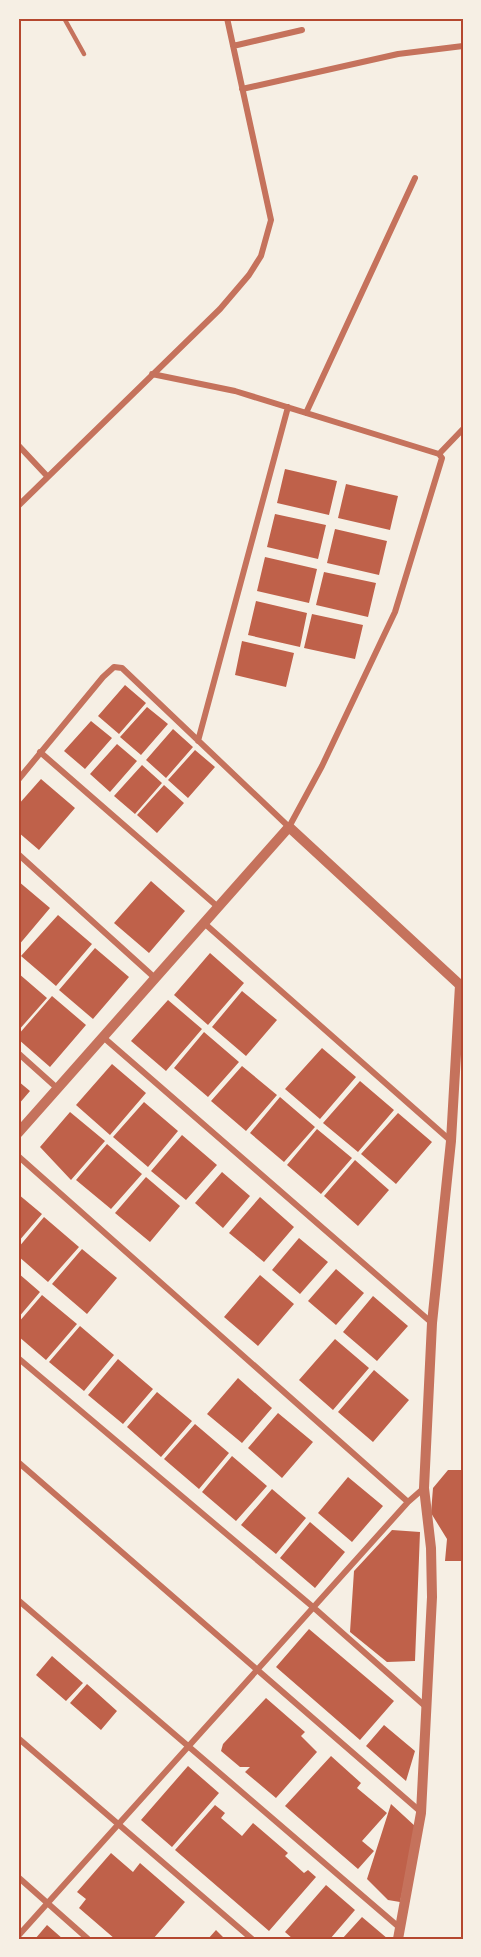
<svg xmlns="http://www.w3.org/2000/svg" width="481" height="1957" viewBox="0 0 481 1957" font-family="'DejaVu Sans',sans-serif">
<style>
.building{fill:#bf614a}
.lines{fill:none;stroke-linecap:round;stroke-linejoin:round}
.service{stroke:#c5725c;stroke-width:4.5}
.minor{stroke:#c5725c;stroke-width:6}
.tertiary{stroke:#c5725c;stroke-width:10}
.neatline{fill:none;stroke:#b5482f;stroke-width:2}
</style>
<rect width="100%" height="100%" fill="#f6efe4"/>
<!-- building -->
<path class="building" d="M285 469 337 481 329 515 277 503Z
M346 484 398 496 390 530 338 518Z
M275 514 326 525 318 559 267 547Z
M335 529 387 541 379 575 327 563Z
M265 557 317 569 309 603 257 591Z
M324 572 376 583 368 617 316 605Z
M256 601 307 613 300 647 248 635Z
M312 614 363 625 355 659 304 648Z
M242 641 294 653 286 687 235 675Z
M125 685 146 703 119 734 98 716Z
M147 707 168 724 141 755 120 737Z
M91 721 112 738 85 769 64 751Z
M173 729 193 747 166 778 146 760Z
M117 744 137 761 110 792 90 774Z
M195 750 215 767 188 798 168 780Z
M142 765 162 783 135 814 114 796Z
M41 779 75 808 39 850 18 832V805Z
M164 785 184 803 157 833 137 815Z
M18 881 50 908 18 946Z
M151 881 185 911 149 953 114 923Z
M58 915 92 944 56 986 21 956Z
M95 948 129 977 93 1019 59 990Z
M210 953 244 983 208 1025 174 995Z
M18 973 47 998 18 1031Z
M242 991 277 1020 246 1056 212 1027Z
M52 996 86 1025 50 1067 18 1039V1035Z
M168 1000 202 1029 166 1071 131 1041Z
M204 1032 239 1062 208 1097 174 1068Z
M322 1048 356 1077 320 1119 285 1089Z
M112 1064 146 1093 110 1135 76 1105Z
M242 1066 277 1095 246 1131 211 1101Z
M18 1081 30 1091 18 1105Z
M360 1081 394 1110 358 1152 323 1123Z
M280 1097 315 1127 284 1162 250 1133Z
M144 1102 178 1131 148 1167 113 1137Z
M70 1112 105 1141 71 1180 40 1147Z
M398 1113 432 1142 396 1184 361 1154Z
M317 1129 352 1158 321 1194 287 1165Z
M182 1135 217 1165 186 1200 151 1171Z
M107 1144 142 1174 111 1209 76 1180Z
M355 1160 389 1190 358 1226 324 1196Z
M222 1172 250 1196 223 1228 195 1203Z
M146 1177 180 1206 150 1242 115 1213Z
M18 1194 42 1214 18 1242Z
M260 1197 294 1227 264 1262 229 1233Z
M44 1217 79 1247 48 1282 18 1256V1248Z
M299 1238 328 1262 300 1294 272 1270Z
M82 1249 117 1278 87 1314 52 1284Z
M336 1269 364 1293 336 1325 308 1301Z
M18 1273 40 1292 18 1318Z
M260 1275 294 1304 258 1346 224 1317Z
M42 1295 77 1324 46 1360 18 1336V1323Z
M373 1296 408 1326 377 1361 343 1332Z
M80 1326 114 1355 84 1391 49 1362Z
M335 1339 369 1368 333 1410 299 1380Z
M118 1359 153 1389 123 1424 88 1395Z
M374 1370 409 1400 373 1442 338 1412Z
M238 1378 272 1408 242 1443 207 1414Z
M157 1392 192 1421 161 1457 127 1427Z
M278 1413 313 1442 282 1478 248 1448Z
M195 1424 229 1453 199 1489 164 1459Z
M232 1456 267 1486 236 1521 202 1492Z
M448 1470H463L462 1561H445L447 1539 431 1513 433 1488Z
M348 1477 383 1506 352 1542 318 1513Z
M272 1489 306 1518 276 1554 241 1525Z
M310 1522 345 1552 315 1588 280 1558Z
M392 1530 420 1532 415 1661 387 1662 350 1632 354 1571Z
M309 1629 394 1701 360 1740 276 1667Z
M52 1656 83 1683 66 1701 36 1675Z
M87 1684 117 1711 101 1730 70 1703Z
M266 1698 305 1732 301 1736 317 1752 276 1798 245 1772 250 1767H240L221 1751 223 1744Z
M384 1725 415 1751 406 1781 366 1746Z
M331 1756 361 1783 357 1788 387 1813 362 1841 374 1851 358 1869 285 1806Z
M188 1766 219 1793 172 1847 141 1820Z
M391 1804 416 1827 400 1902 388 1900 367 1879Z
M215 1805 225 1813 221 1818 242 1836 253 1823 288 1853 285 1856 304 1873 308 1870 316 1877 269 1931 175 1850Z
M111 1853 133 1872 140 1863 185 1902 153 1939H115L79 1908 86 1899 77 1892Z
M326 1885 355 1910 330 1939H293L285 1932Z
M362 1917 388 1939H342Z
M47 1925 63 1939H35Z
M216 1930 225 1939H208Z"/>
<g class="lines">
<!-- service -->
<path class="service" d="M64 18 84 54"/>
<!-- minor -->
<path class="minor" d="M233 46 302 30
M242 89 398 54 463 46
M152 374 235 391 439 454
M306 413 415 178
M18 445 47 476
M439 454 463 429
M18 506 220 309 249 275 261 256 271 220 227 18
M198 741 288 407
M40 752 218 907
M18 780 103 677 114 667 122 668 289 827 322 766 395 612 442 458 439 454
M18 854 155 978
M204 923 451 1141
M103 1037 432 1323
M18 1053 57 1088
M18 1156 408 1502
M18 1358 313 1607 425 1706
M18 1462 421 1812
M18 1600 400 1928
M18 1738 252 1939
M18 1877 88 1939
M18 1936 408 1502 424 1488"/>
<!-- tertiary -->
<path class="tertiary" d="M18 1133 289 827 460 985 451 1141 432 1323 424 1488 431 1548 432 1597 421 1813 398 1939"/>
</g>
<!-- border -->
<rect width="481" height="1957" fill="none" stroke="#f6efe4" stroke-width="39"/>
<rect x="20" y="20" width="442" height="1918" class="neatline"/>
</svg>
